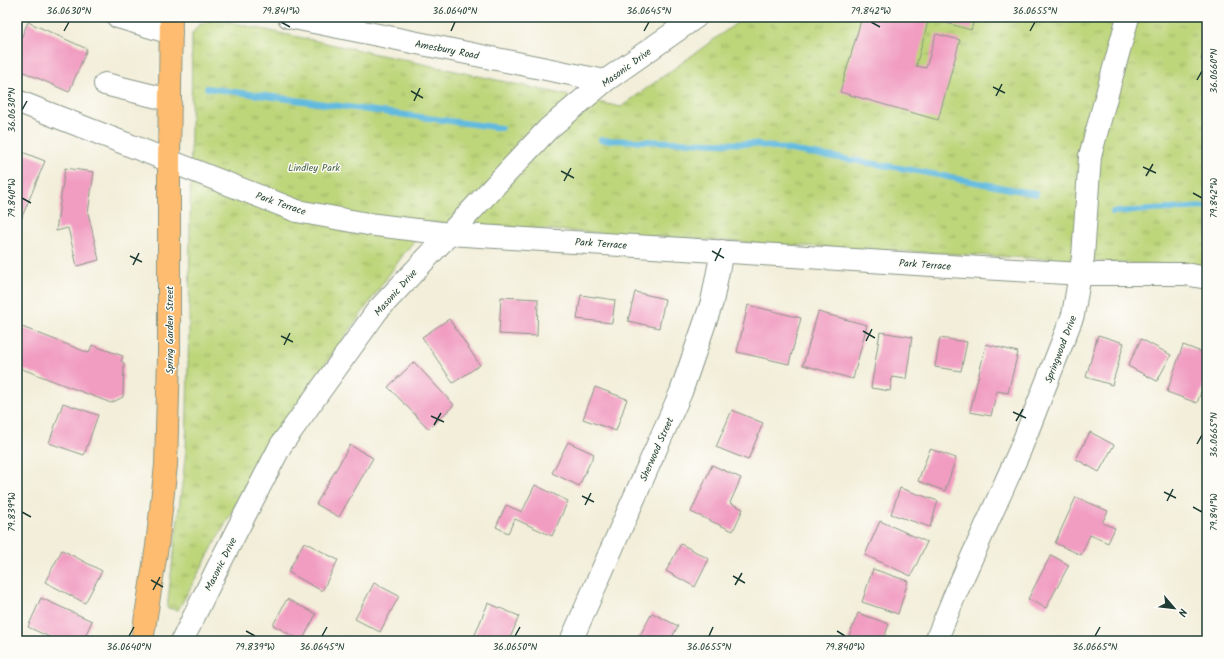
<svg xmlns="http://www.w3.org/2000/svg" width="1224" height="658" viewBox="0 0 1224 658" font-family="Kalam,sans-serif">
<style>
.grass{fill:url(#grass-tufts);stroke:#6e8a57}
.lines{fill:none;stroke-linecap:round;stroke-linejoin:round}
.stream{stroke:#62badf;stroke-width:6}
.building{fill:#f19cc1}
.minor-casing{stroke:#889686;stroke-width:24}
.major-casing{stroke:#889686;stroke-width:24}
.minor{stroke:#fff;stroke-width:22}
.major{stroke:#febc70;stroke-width:22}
.ticks{fill:none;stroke:#1f3d34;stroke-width:1.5}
.labels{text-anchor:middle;stroke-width:3;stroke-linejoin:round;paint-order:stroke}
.street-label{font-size:10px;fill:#1f3d34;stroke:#fdfcf7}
.park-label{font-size:10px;fill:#466346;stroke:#fdfcf7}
.neatline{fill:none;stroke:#1f3d34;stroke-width:1.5}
.ticks-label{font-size:10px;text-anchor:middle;fill:#1f3d34}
</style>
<defs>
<pattern id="grass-tufts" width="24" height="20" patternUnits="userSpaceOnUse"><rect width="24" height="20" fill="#bdd67a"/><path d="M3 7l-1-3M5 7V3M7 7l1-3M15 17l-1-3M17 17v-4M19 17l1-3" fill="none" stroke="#99af65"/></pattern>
</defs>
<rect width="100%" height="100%" fill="#fdfcf7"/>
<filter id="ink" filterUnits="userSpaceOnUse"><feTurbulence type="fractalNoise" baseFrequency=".025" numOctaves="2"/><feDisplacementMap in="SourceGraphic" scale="8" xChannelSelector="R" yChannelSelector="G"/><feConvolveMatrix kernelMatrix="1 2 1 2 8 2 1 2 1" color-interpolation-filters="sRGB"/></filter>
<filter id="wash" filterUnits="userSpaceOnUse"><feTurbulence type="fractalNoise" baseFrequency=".012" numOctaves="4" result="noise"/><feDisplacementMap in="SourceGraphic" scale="16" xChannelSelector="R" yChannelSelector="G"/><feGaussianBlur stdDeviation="0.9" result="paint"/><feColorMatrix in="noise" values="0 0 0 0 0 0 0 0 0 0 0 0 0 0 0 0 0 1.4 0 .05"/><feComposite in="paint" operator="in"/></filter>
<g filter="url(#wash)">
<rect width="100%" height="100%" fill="#f2eed9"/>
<!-- grass -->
<path class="grass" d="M745 17H1207V271L1179 266 804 246 430 222 403 255 271 441 178 610 167 608 186 451 189 325 192 34 199 25 215 19 621 107Z"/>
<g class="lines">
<!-- stream -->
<path class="stream" d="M207 88 501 128
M601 140 754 144 912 170 1036 194
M1113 212 1207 207"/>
</g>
<g id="blocks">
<!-- building -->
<path class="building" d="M862 17H975L971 30 929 18 916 66 926 68 936 34 960 40 938 120 840 92Z
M28 22 87 49 69 92 17 69V47Z
M1207 40V62L1201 60Z
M17 150 45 161 17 229Z
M65 168 94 172 88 213 99 260 77 266 68 228 56 231Z
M635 292 665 299 659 328 628 321Z
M581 295 615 300 612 323 577 319Z
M501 297 538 299 537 336 499 334Z
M748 305 801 318 789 364 737 352Z
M818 312 867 325 853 379 803 365Z
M449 319 480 365 453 383 422 337Z
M17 325 89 353 92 345 123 356 121 361 124 363 123 397 111 403 17 367Z
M880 332 912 337 906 379 892 377 890 391 871 388Z
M1098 335 1124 343 1112 385 1086 377Z
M940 338 967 342 961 371 935 367Z
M1141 339 1171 355 1157 381 1128 366Z
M986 344 1018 352 1008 393 997 391 991 416 970 412Z
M1183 345 1207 354V376L1197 403 1167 392Z
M414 362 454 405 429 429 388 387Z
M595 387 627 399 616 431 583 419Z
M63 403 98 415 84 455 49 443Z
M732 410 763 423 748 460 716 447Z
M1090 432 1114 445 1099 472 1076 459Z
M568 442 594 454 579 486 552 473Z
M350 445 373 458 339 517 316 504Z
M930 449 956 458 945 491 918 481Z
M712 465 741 478 730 503 743 509 733 531 691 512Z
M535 485 568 501 552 536 515 519 508 533 496 527 506 505 522 512Z
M900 488 938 501 930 527 891 514Z
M1076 497 1108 511 1102 523 1115 528 1108 543 1090 535 1081 555 1055 543Z
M880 521 927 542 911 576 865 555Z
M304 542 338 560 322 591 288 572Z
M681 544 709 559 695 587 666 571Z
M62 550 102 571 85 603 45 582Z
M1051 555 1069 565 1046 608 1028 599Z
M873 569 908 581 898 614 862 602Z
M374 583 399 596 380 632 355 619Z
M41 598 92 621 83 641H58L28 627Z
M287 599 316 614 302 641 273 625Z
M488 603 519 616 509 641H484L474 637Z
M652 613 678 626 670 641H637Z
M858 613 889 624 883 641H847Z"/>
</g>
</g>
<g filter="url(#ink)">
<use href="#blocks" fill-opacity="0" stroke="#889686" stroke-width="1"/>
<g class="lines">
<!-- minor casing -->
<g class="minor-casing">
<path id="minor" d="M118 17 171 33
M289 17 605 81
M105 84 170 100
M17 101 297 211 368 224 449 234 916 264 1081 274H1185L1207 278
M182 641 221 561 281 445 377 311 548 129 605 81 696 17
M571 641 681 392 712 302 722 251
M936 641 954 597 1020 450 1073 315 1083 257 1090 156 1128 17"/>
</g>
<!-- major casing -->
<g class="major-casing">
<path id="major" d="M142 641 157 546 166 465 169 357V161L171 17"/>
</g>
<!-- minor -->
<use href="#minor" class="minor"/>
<!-- major -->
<use href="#major" class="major"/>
</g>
</g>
<!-- ticks -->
<path class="ticks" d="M281 22 290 27M871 22 880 27M64 31 69 22M451 31 455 22M644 31 649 22M1030 31 1035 22M1197 80 1202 71M993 87 1005 93M411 91 423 98M996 96 1002 84M414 101 420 88M22 110 27 101M1143 167 1156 173M561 171 574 178M1146 176 1153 164M564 181 571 168M1193 193 1202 198M22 198 31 203M712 251 724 258M130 256 142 262M715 261 721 248M133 265 139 253M863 331 875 338M281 336 293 342M866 341 872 329M284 345 290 333M1013 412 1026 418M431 416 444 422M1016 421 1023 409M434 425 441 413M1197 444 1202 435M1164 492 1176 498M582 496 594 502M1167 501 1173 489M585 505 591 493M1193 507 1202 512M22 512 31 517M733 576 745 583M151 580 163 587M735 585 742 573M153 590 160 577M246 631 255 636M837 631 845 636M129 636 134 627M322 636 327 627M515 636 520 627M709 636 713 627M1095 636 1100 627"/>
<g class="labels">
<!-- street labels -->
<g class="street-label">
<text transform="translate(447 49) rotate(11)" y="4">Amesbury Road</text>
<text transform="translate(626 67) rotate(-36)" y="4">Masonic Drive</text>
<text transform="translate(281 203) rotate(19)" y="4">Park Terrace</text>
<text transform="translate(601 243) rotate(4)" y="4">Park Terrace</text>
<text transform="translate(925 264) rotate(4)" y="4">Park Terrace</text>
<text transform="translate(395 292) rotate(-48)" y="4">Masonic Drive</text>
<text transform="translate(169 330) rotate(-90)" y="4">Spring Garden Street</text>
<text transform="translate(1060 349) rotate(-69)" y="4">Springwood Drive</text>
<text transform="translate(656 449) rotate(-66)" y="4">Sherwood Street</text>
<text transform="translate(220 564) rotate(-63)" y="4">Masonic Drive</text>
</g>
<!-- park labels -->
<g class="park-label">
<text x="314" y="171">Lindley Park</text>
</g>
</g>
<!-- margin -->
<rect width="1224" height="658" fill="none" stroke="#fdfcf7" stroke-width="44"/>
<!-- north arrow -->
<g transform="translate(1174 608) rotate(118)" stroke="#fdfcf7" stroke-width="3" paint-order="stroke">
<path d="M0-3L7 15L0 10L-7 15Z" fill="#1f3d34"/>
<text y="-6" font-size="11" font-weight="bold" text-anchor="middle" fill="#1f3d34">N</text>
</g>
<rect x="22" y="22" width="1180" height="614" class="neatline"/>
<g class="ticks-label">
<text x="69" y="14">36.0630°N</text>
<text x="281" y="14">79.841°W</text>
<text x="455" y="14">36.0640°N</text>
<text x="649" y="14">36.0645°N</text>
<text x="871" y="14">79.842°W</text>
<text x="1035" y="14">36.0655°N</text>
<text transform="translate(1213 71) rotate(-90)" y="4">36.0660°N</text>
<text transform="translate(11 110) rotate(-90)" y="4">36.0630°N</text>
<text transform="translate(1213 198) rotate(-90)" y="4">79.842°W</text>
<text transform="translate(11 198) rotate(-90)" y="4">79.840°W</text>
<text transform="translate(1213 435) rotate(-90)" y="4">36.0665°N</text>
<text transform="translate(1213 512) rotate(-90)" y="4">79.841°W</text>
<text transform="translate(11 512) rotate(-90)" y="4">79.839°W</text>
<text x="129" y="650">36.0640°N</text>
<text x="255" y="650">79.839°W</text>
<text x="322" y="650">36.0645°N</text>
<text x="515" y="650">36.0650°N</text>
<text x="709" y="650">36.0655°N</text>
<text x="845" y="650">79.840°W</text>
<text x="1095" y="650">36.0665°N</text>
</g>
</svg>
